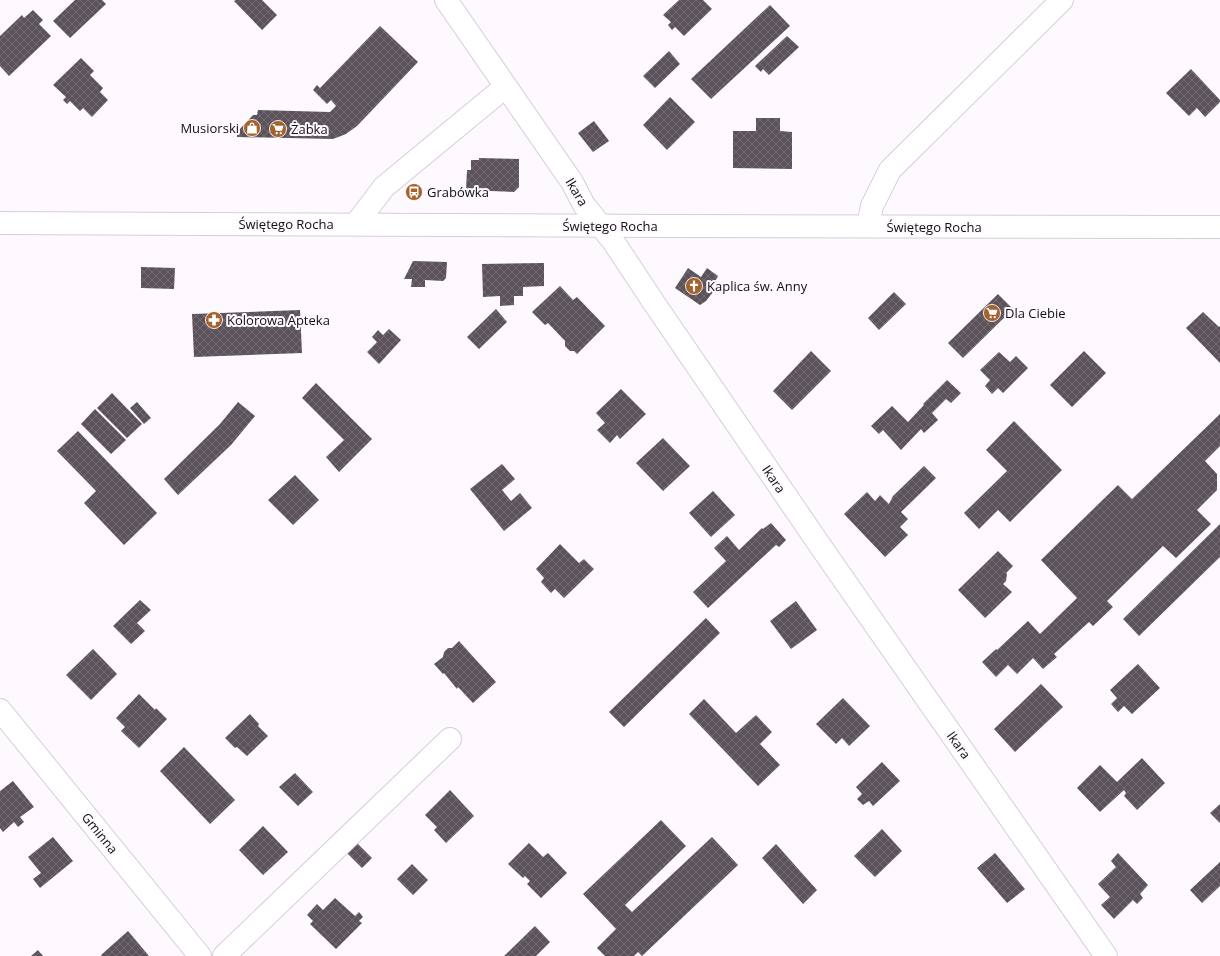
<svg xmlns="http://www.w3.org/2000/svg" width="1220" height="956" viewBox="0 0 1220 956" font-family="'Open Sans',sans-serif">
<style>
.building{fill:url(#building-cross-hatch)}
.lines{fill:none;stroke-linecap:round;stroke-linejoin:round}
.minor-casing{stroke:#d5cdd9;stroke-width:24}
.major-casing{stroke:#d5cdd9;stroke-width:24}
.minor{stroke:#fff;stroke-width:22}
.major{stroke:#fff;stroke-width:22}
.labels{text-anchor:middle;stroke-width:4;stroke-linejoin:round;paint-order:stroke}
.poi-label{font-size:13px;fill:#110f13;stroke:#fdf9fe;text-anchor:start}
.street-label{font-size:13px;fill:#110f13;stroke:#fdf9fe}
</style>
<defs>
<pattern id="building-cross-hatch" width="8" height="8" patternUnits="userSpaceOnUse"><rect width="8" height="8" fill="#5c525a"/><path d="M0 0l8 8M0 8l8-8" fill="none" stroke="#736b72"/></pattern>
</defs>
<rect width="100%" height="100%" fill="#fdf9fe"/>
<!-- building -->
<path class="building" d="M75 0H102L106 4 70 38 53 21Z
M236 0H262L277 15 262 30 234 1Z
M679 0H703L712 9 684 36 675 27 672 30 668 25 671 22 663 15Z
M770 5 790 26 711 99 691 79Z
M33 10 43 20 39 24 51 36 9 76 0 66V36L22 15 24 18Z
M380 26 418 62 357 126 346 134 333 139 237 137V132L253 115H257L258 110 330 112 336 106 331 100 327 104 313 90 317 85 320 88Z
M787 36 799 47 769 75 763 69 761 72 755 66Z
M669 51 680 64 655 88 643 76Z
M81 58 94 71 90 75 103 88 100 92 108 100 92 117 83 108 80 111 70 101 67 104 63 100 66 97 53 85Z
M1191 69 1220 100V102L1205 117 1197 108 1189 116 1166 93Z
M670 97 695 122 667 150 643 125Z
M756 118H780V131L792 132V169L733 168V131H756Z
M594 121 609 141 593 152 578 133Z
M479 158 519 159V187L514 192 466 190 467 170H471V160H479Z
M413 261 447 262 446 278 443 281 425 280V287H411L412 279H404Z
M544 263V286L523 287V296H514V305L500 306V296L483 297 482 264Z
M141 267 175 268 174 289 141 288Z
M688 268 701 277 707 268 718 276 713 285V292L706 301 700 305 675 288Z
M560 286 573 300 577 297 605 326 577 354 574 351H570L565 346V341L548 323 545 325 532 312Z
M894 292 906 304 879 330 868 318Z
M998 294 1013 309 963 358 948 343Z
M496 309 507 322 479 349 467 337Z
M300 310 302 353 194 357 192 314Z
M1203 312 1219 327 1220 326V363L1186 328Z
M389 329 401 340 379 364 367 352 377 342 372 337 378 330 383 335Z
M811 351 831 371 792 410 773 391Z
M1084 351 1106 373 1072 407 1050 385Z
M999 352 1010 362 1016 356 1028 368 1003 393 998 388 992 394 985 386 990 380 980 370Z
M947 380 961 393 951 403 946 399 932 413 938 420 924 433 921 429 901 450 883 430 879 434 871 426 892 406 908 422 924 405 923 404Z
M316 383 372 439 339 472 326 457 344 440 302 398Z
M621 389 646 414 620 439 617 435 610 443 597 430 605 423 596 413Z
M112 393 142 424 127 438 97 408Z
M137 402 151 418 144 424 130 408Z
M238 402 255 416 231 445 178 495 164 479 220 424Z
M95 409 126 440 111 454 81 424Z
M1220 414V446L1205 461 1217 474V490L1197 510 1211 524 1176 558 1163 546 1107 601 1113 607 1093 626 1089 622 1054 654 1057 657 1043 669 1033 658 1017 674 1008 665 996 677 982 662 996 649 997 650 1028 621 1040 634 1077 598 1041 560 1118 485 1132 499Z
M1014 421 1062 470 1010 522 998 510 979 529 964 513 1007 471 986 450Z
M78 431 157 513 124 545 84 503 96 491 57 451Z
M663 438 690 466 663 491 636 463Z
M502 464 515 479 502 490 511 501 520 493 532 508 504 531 470 489Z
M924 466 936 478 901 512 908 519 900 527 908 535 885 557 844 514 867 492 875 501 880 495 889 504 893 496Z
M295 475 319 500 293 525 268 500Z
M713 491 735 515 711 537 689 513Z
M771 523 786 540 779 547 776 545 708 608 693 592 726 561 714 548 727 536 739 550 762 528 763 529Z
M1220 524V557L1139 636 1123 619Z
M560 544 579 563 584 559 594 569 564 598 555 589 551 593 541 582 544 578 536 569Z
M998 551 1013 566 1006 573 1007 574 1006 581 1003 584 1012 592 985 618 958 590Z
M140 600 151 610 137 623 145 631 131 644 113 626Z
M796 601 817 630 791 649 770 621Z
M706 618 720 633 624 727 609 712Z
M459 641 496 682 473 703 458 687 457 689 444 673 443 674 434 664 443 657 444 652 448 648H452Z
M93 649 117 674 91 700 66 675Z
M1138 664 1160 688 1132 714 1124 706 1118 712 1111 704 1117 698 1110 690Z
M1041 684 1063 707 1015 752 994 729Z
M139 694 155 710 156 708 167 719 139 748 121 731 125 727 116 718Z
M843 698 870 726 849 746 842 738 836 744 816 724Z
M704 699 736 733 756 715 772 732 760 744 780 765 758 786 689 714Z
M250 714 259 724 258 726 268 736 247 756 237 747 235 748 225 738Z
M184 747 235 800 210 824 160 771Z
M1142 758 1165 783 1137 810 1124 796 1126 793 1124 790 1100 812 1077 788 1100 765 1117 782Z
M882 762 900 781 873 806 869 801 863 805 857 799 862 794 856 787Z
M295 773 313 792 298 806 279 787Z
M13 781 34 807 20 817 24 822 18 827 14 822 3 832 0 828V791Z
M450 790 474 816 446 843 434 830 437 827 425 815Z
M1220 804V823L1210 813Z
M661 820 686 846 625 905 632 912 712 837 738 865 642 956 638 952 634 956H605L597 948 616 929 583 894Z
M263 826 288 852 263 875 239 850Z
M882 829 902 851 875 877 854 856Z
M53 837 73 861 40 888 33 879 41 873 28 857Z
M357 843 372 858 362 868 347 853Z
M529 843 543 857 548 853 567 873 541 898 527 884 530 881 525 876 523 878 508 864Z
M776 844 817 890 803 904 762 858Z
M995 853 1025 889 1007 903 977 868Z
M1118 853 1148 885 1140 894 1143 898 1137 904 1133 900 1114 919 1101 905 1110 897 1098 884 1116 867 1111 861Z
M1220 862V886L1202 903 1190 890Z
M412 864 428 880 413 895 397 879Z
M335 898 355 916 359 912 363 917 359 921 362 923 336 949 310 924 313 921 307 915 317 904 323 910Z
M535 926 550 942 536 956H504Z
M128 931 149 956H102L101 955Z
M38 950 43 956H31Z"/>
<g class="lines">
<!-- minor casing -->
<g class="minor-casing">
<path id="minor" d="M446 0 572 182 584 205 613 241 654 303 821 547 1106 956
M356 224 384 187 505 87
M868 226 872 206 890 170 1062 0
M0 710 200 956
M224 956 450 739"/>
</g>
<!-- major casing -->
<g class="major-casing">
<path id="major" d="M0 223 674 226 1220 227"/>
</g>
<!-- minor -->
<use href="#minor" class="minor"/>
<!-- major -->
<use href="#major" class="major"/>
</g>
<!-- icons -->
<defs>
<g id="shop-disc" transform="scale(0.9)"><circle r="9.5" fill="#a4632e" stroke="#fdf9fe"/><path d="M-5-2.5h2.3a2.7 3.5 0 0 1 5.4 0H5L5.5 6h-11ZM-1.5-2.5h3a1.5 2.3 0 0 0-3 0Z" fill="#fff"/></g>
<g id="supermarket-disc" transform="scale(0.9)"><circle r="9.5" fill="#a4632e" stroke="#fdf9fe"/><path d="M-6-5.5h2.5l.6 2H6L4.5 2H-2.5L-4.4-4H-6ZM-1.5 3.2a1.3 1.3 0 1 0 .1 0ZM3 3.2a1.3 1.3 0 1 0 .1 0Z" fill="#fff"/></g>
<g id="bus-disc" transform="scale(0.9)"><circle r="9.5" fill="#a4632e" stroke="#fdf9fe"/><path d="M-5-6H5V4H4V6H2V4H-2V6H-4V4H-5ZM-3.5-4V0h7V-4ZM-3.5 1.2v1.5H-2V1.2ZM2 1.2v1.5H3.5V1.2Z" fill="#fff"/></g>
<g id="church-disc" transform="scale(0.9)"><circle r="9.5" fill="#a4632e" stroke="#fdf9fe"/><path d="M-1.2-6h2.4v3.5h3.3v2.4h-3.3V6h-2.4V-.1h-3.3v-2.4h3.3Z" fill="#fff"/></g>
<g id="pharmacy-disc" transform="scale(0.9)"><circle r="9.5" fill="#a4632e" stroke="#fdf9fe"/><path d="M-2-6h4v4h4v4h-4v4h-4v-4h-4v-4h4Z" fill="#fff"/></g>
</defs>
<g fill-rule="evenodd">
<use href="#shop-disc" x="252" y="128"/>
<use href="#supermarket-disc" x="278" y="129"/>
<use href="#bus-disc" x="414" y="192"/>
<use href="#church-disc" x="694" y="286"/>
<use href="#supermarket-disc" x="992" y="313"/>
<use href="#pharmacy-disc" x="214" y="320"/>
</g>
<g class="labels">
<!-- poi labels -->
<g class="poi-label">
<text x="239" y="133" text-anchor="end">Musiorski</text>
<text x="291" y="134">Żabka</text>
<text x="427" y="197">Grabówka</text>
<text x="707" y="291">Kaplica św. Anny</text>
<text x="1005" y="318">Dla Ciebie</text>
<text x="227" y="325">Kolorowa Apteka</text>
</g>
<!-- street labels -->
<g class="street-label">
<text transform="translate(577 192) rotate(59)" y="5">Ikara</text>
<text x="286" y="229">Świętego Rocha</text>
<text x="610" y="231">Świętego Rocha</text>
<text x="934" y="232">Świętego Rocha</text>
<text transform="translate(774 479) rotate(56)" y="5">Ikara</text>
<text transform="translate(959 745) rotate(55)" y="5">Ikara</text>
<text transform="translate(100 833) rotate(51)" y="5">Gminna</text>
</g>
</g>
</svg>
